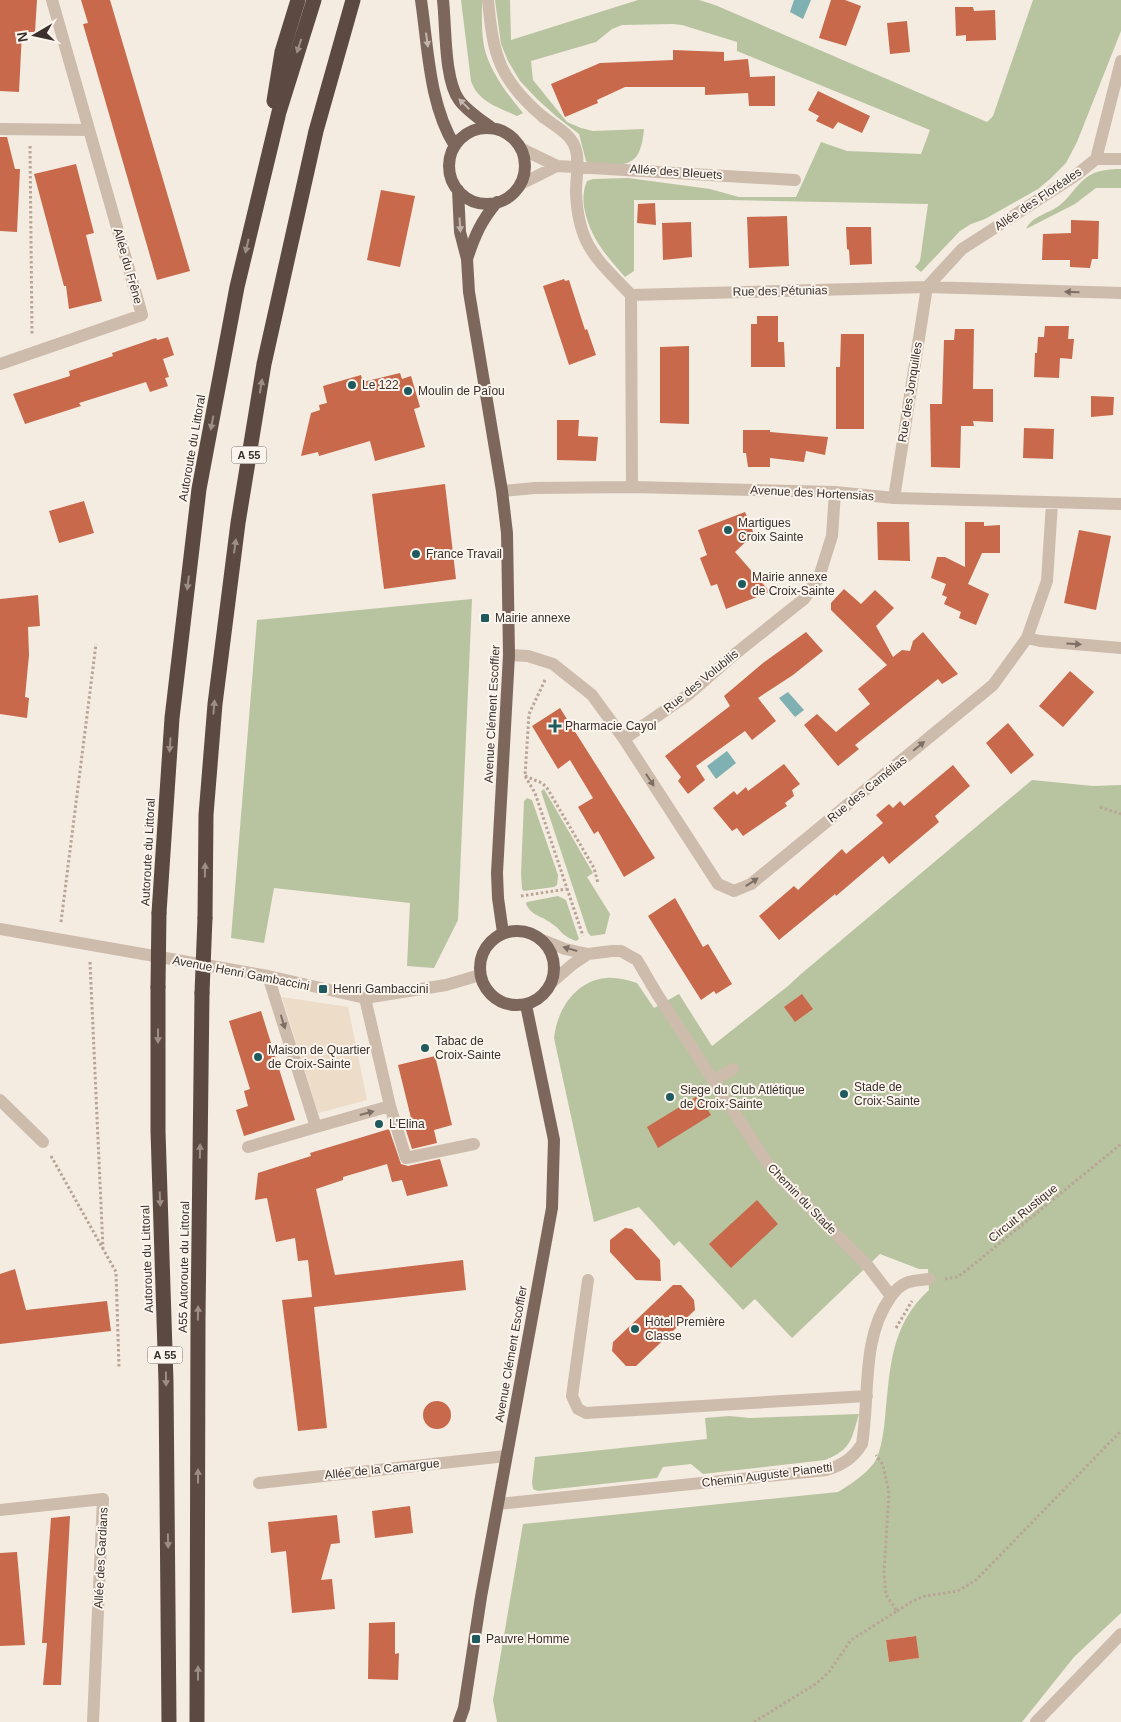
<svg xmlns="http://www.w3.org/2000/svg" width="1121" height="1722" viewBox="0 0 1121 1722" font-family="Arial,sans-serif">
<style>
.green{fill:#b8c4a0;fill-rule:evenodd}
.plaza{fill:#ecdcc8}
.water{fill:#7fb0b2}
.building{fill:#c8694b}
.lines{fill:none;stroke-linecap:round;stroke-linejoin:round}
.path{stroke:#b9a596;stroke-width:3;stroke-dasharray:2.5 2.5;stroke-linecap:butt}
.minor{stroke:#cdbbac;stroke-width:12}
.major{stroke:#7d675c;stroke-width:12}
.highway{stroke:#5c4a42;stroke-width:15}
.highway-bridge{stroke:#5c4a42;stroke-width:15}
.oneway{fill:#c2b5ac}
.oneway2{fill:#9c8e87}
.oneway3{fill:#7d6f65}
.poi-dot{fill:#1f5a5e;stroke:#fbf5ee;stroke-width:2}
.labels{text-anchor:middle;stroke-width:4;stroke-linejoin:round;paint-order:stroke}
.shield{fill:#fbf5ee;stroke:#756b66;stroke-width:1}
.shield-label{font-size:11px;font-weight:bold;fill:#3b302b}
.street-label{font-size:12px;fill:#3b302b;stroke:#fbf5ee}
.poi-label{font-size:12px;fill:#3b302b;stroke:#fbf5ee;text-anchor:start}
</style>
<rect width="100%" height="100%" fill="#f4ebe1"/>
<!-- green -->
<path class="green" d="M461 0H482C482 17 481 38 486 54 494 77 508 95 523 113L517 116C498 107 478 102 471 81Z
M495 0H510L511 40 638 0H699L715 5 987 122 993 116 1033 0H1121V31L1077 142 1066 163 1050 179 1038 189 985 219 971 224 960 231 921 272 915 267 920 261 928 204 730 200H634V271L625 277C605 254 590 238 584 207 583 198 583 190 587 181L593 179 628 178 710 189 739 197H796L821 142 847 151 921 154 930 130 737 51V42L682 25 673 24 622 25 612 29 596 42 531 61 533 80 567 122 581 128 593 131 644 129C640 172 624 164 589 164L586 161 579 134 557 117 537 99 520 81 508 61 501 44Z
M1121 169V188H1096L1075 204 1026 229C1033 215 1049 214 1060 205 1070 197 1077 184 1087 177 1096 170 1110 169 1121 169Z
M472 599 458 920 434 968 407 966 410 903 274 888 264 943 231 938 257 620Z
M1032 780 1093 786 1121 785V1613L1074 1657 1022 1722H497L493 1700 523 1524 838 1492C851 1484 865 1475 874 1463 881 1453 884 1430 885 1418 890 1370 890 1325 929 1290L928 1269H919L880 1254 792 1338 755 1299 743 1310 679 1241 674 1246 639 1207 594 1222 554 1038C557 1010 575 981 606 978 616 977 627 980 637 983L654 1008 679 994 712 1046 788 986 801 974ZM915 1636 918 1658 889 1662 886 1640Z
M544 789 593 873 587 877 610 914 605 934 591 936 588 933 541 791Z
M527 798 532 800 558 875 557 885 554 887 524 891 522 889 521 874 524 801Z
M558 896 566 900 579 939 576 941C560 935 563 931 551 923 540 915 532 916 526 904L527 902Z
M859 1414C851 1440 852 1449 825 1460L703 1474 691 1464 663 1467 657 1478 538 1491 533 1489 532 1482 535 1457 707 1439 705 1418 729 1416 750 1418Z"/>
<!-- plaza -->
<path class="plaza" d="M282 997 348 1007 367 1100 318 1113Z"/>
<!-- water -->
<path class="water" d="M794 0H811L803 19 790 12Z
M788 692 804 710 795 717 779 698Z
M727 751 736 763 716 779 707 766Z"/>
<!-- building -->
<path class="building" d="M0 0H37L35 32H22L19 92 0 91Z
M81 0H110L190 271 157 280 83 24 88 23Z
M831 0H845L861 6 846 46 819 38Z
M955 7H973L974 11 995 10 996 40 966 41V35L956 36Z
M907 21 910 52 890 54 887 23Z
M673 50 724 52V61L748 59 750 77 775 76V106H749L748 93 705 95V87H625L597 100 598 103 565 117 551 84 600 63 673 60Z
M818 91 870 116 862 133 838 122 833 129 816 121 819 116 808 110Z
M0 137H7L15 169H20L17 232 0 231Z
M76 164 94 233 86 235 102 301 69 309 66 286H64L34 174Z
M381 190 415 196 400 267 367 260Z
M655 203 656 225 637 223 638 204Z
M787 216 789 266 749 268 747 217Z
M1071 220 1099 221 1098 259H1092L1090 268 1070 267V260H1042L1043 234 1071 233Z
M691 222 692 257 663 260 662 223Z
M846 227H871L872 264 850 265 849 250 847 249Z
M564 279 565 281 569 280 585 330 587 329 596 355 569 365 543 286Z
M757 316H778V342H784L785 367H751V324H757Z
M1045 326H1069L1068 339H1074L1072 359 1060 358 1059 378 1034 377 1035 353H1037L1038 337H1044Z
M955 329H974L973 389H993V422L973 421 974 426H961L960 468 931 467 930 404H942L944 340H954Z
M841 334H864V429H836V367H840Z
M168 337 174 355 163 359 169 377 165 378 168 386 150 392 146 382 79 403 81 406 25 424 13 394 70 376 69 371 113 356 112 353 156 338 157 340Z
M689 346V424L660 423V347Z
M400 373 402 379 411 376 420 407 414 409 425 447 375 461 370 441 319 456 318 452 301 456 311 413 320 410 319 405 327 403 323 386 361 375 363 382Z
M1091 396 1114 397 1113 415 1091 417Z
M557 420H579L578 436 598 437 596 461 557 460Z
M1024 428 1054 429 1053 459 1023 458Z
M743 430H770V432L828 437 825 455 806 451 804 462 770 458V467H748L746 453H743Z
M445 484 456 579 384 589 372 494Z
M84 501 94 533 59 543 49 511Z
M745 512 754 534 735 552 770 592 726 609 717 584 711 586 700 558 707 555 698 530Z
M877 522H909L910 561 878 560Z
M965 522H984V526L1000 525V553H982L968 584 989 594 976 625 959 618 961 612 944 604 947 597 942 595 946 584 931 578 937 557H945L965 567Z
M1079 530 1111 536 1096 610 1064 603Z
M844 589 861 604 875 590 894 608 876 626 893 657 902 650 910 651 913 641 923 632 958 674 942 684 938 679 855 745 859 749 838 766 804 725 817 714 836 732 870 704 858 689 887 665 831 610V603Z
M38 595 40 626 28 627 29 655 25 697 29 698 27 718 0 714V599Z
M806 632 823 651 793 675 758 698 776 721 752 740 745 731 696 766 705 780 688 794 678 781 681 777 665 756 730 706 724 696 763 663Z
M1070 671 1094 692 1063 727 1039 706Z
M560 708 655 858 624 877 598 831 594 834 578 807 593 798 570 760 558 769 532 726Z
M1008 723 1034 755 1011 774 986 743Z
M784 764 800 784 792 790 794 796 785 803 787 806 743 836 737 828 732 831 713 808 734 791 737 795 746 787 748 791Z
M953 765 970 786 935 816 939 822 889 864 883 856 836 896 835 894 779 940 759 916 794 886 798 890 842 849 846 854 883 823 876 815 889 804 893 808 900 801 904 806Z
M675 898 703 947 708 944 732 984 716 994 714 991 701 1000 648 916Z
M802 994 813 1009 795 1022 784 1007Z
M261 1011 295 1120 244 1136 236 1110 248 1106 244 1091 250 1089 229 1021Z
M435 1056 452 1125 434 1130 437 1143 412 1149 404 1124 412 1122 398 1065Z
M699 1095 711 1115 658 1148 647 1127Z
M389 1129 401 1164 408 1166 440 1159 448 1186 407 1196 402 1180 392 1182 387 1164 343 1177V1180L316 1189 335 1275 463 1260 466 1290 314 1307 327 1428 298 1431 282 1300 312 1297 308 1260 298 1261 295 1238 276 1242 267 1198 255 1200 258 1173 311 1156 310 1153Z
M757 1200 778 1224 731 1268 709 1244Z
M625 1228 632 1229 660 1260 661 1281 636 1280 610 1252V1240Z
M15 1269 26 1310 107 1301 111 1331 0 1344V1274Z
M673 1285H681L694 1300 695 1310 636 1366H626L612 1351 613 1342Z
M423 1415a14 14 0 1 1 28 0a14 14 0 1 1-28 0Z
M410 1506 413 1533 375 1538 372 1511Z
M337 1515 340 1543 331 1544 321 1580 332 1579 335 1609 292 1613 286 1551 271 1553 268 1522Z
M70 1516 61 1685H43L47 1643H42L51 1518Z
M17 1552 25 1645 0 1646V1553Z
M395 1622V1654L399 1653 398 1680 368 1679 369 1623Z
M916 1636 919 1658 889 1662 886 1640Z"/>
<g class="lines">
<!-- path -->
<path class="path" d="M30 146 32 335
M545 680 529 714 525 776 535 793 583 936
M525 776 542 783 547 788 594 868 598 883
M1100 807 1121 814
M521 896 567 889
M61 922 96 644
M90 962 103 1249
M51 1156 116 1272 119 1367
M945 1279 957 1277 967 1270 1121 1144
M896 1328 912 1301
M897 1611 911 1602 925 1596 958 1591 976 1580 1121 1431
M754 1722 817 1683 829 1672 851 1640 897 1611 886 1595 884 1572 889 1493 883 1465 876 1455"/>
<!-- minor -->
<path class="minor" d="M488 0C493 55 499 79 542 116 553 125 570 133 575 147 580 160 576 178 576 192 578 246 597 259 631 295
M0 129 89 130
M522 149 557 166
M1096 159H1121
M521 184 557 166 795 180
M927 287 962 249 1075 176 1096 159 1121 61
M0 364 142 315 52 0
M632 487 631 295 927 287 1121 293
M502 491 535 488 632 487 835 492 894 498 1121 504
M894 498 927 287
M1027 638 1040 641 1121 648
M509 655 528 656 553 664 592 695 624 739 689 694 735 654 804 599 819 577 832 536 835 492
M624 739 718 884 734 891 751 884 993 685 1027 638 1047 581 1052 503
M0 929 268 976 365 998 446 985 480 975
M540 939 565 949 588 954 573 964 551 983
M588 954 612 951H621L637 960 657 994 766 1161 778 1176 868 1266 891 1296
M268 976 316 1127 390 1106 365 998
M713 1081 733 1069
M0 1100 43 1142
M390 1106 406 1158 474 1144
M248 1147 316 1127
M588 1280 572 1396 578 1409 586 1413 867 1396
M259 1483 506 1456
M498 1504 826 1470C843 1465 853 1458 862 1444 870 1396 861 1339 890 1298 894 1292 899 1286 906 1283 913 1280 922 1280 929 1279
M0 1510 103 1499 93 1722
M1036 1722 1121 1634"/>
<!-- major -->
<path class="major" d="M421 0C428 47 429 105 455 146
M443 0C446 26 444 79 459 100 467 111 481 120 492 128
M449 166a38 38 0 1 1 76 0a38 38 0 1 1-76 0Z
M458 190 460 232 467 259 469 292 502 491 507 533 509 655 497 873 498 898 503 933
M467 259C475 235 481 221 497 202
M480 968a37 37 0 1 1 74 0a37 37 0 1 1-74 0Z
M459 1722 464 1708 481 1597 552 1208 554 1140 526 1005"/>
<!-- highway -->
<path class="highway" d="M274 101 282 52 298 0
M159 913 172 718 199 489 237 287 279 112 314 0
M205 918 206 815 215 704 238 523 264 364 316 131 353 0
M158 987V1131L166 1382 169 1722
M197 1722 198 1319 202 993"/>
<!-- highway-bridge -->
<path class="highway-bridge" d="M158 987 159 913
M202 993 205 918"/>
</g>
<!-- one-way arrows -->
<defs><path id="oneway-solid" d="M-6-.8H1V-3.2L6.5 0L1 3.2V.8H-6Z" transform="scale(1.25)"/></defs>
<g class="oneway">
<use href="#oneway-solid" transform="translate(427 40) rotate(82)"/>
<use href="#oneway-solid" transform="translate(464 104) rotate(-135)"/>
<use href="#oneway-solid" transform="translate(460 225) rotate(86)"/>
</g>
<g class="oneway2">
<use href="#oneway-solid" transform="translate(299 46) rotate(108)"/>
<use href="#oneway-solid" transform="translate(247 246) rotate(103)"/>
<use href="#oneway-solid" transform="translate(261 386) rotate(-81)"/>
<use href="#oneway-solid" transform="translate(212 423) rotate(101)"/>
<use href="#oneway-solid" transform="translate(235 546) rotate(-82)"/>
<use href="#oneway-solid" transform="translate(188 583) rotate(97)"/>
<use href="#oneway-solid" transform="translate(214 707) rotate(-85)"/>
<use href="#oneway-solid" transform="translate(170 745) rotate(94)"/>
<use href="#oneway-solid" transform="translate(205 870) rotate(-89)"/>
<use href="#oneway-solid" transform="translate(158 1036) rotate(90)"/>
<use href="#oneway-solid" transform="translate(200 1151) rotate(-89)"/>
<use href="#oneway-solid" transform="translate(160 1199) rotate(88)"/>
<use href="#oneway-solid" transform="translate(198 1313) rotate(-89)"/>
<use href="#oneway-solid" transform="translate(166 1379) rotate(89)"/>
<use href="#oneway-solid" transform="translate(198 1476) rotate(-90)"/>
<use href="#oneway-solid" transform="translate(168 1541) rotate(89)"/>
<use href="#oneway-solid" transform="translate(198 1673) rotate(-90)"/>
</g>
<g class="oneway3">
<use href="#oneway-solid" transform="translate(1072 292) rotate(-178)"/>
<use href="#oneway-solid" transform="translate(1074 644) rotate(4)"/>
<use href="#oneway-solid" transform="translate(919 746) rotate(-39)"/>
<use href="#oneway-solid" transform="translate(650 780) rotate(57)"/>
<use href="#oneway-solid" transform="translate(752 882) rotate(-33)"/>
<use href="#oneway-solid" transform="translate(570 949) rotate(-164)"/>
<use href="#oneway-solid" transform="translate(283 1022) rotate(73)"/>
<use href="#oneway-solid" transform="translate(367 1113) rotate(-15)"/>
</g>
<!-- markers -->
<g class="poi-dot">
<circle cx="352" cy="385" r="5"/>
<circle cx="408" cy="391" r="5"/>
<circle cx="728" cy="530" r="5"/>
<circle cx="416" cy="554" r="5"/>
<circle cx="742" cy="584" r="5"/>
<rect x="480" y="613" width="10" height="10" rx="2.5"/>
<path d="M552.5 718.5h5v5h5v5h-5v5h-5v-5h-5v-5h5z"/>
<rect x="318" y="984" width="10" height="10" rx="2.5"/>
<circle cx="425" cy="1048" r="5"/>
<circle cx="258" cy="1057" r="5"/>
<circle cx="844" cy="1094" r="5"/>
<circle cx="670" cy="1097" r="5"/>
<circle cx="379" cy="1124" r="5"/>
<circle cx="635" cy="1329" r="5"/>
<rect x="471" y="1634" width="10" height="10" rx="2.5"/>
</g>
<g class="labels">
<!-- shield labels -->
<g class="shield">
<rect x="231.5" y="446.5" width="35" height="17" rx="4"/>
<rect x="147.5" y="1346.5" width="35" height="17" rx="4"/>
</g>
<g class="shield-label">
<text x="249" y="459">A 55</text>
<text x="165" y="1359">A 55</text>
</g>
<!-- street labels -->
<g class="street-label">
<text transform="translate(676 172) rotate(4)" y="4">Allée des Bleuets</text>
<text transform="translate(1038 199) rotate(-34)" y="4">Allée des Floréales</text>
<text transform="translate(128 266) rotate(74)" y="4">Allée du Frêne</text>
<text transform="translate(780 291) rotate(-1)" y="4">Rue des Pétunias</text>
<text transform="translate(910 392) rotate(-81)" y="4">Rue des Jonquilles</text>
<text transform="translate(192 448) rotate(-80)" y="4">Autoroute du Littoral</text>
<text transform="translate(812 493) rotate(3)" y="4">Avenue des Hortensias</text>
<text transform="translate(701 681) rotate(-39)" y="4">Rue des Volubilis</text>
<text transform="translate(492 714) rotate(-87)" y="4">Avenue Clément Escoffier</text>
<text transform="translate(867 789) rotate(-39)" y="4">Rue des Camélias</text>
<text transform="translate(148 852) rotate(-87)" y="4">Autoroute du Littoral</text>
<text transform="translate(241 973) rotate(11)" y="4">Avenue Henri Gambaccini</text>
<text transform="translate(802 1199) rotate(46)" y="4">Chemin du Stade</text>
<text transform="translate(1023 1213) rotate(-39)" y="4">Circuit Rustique</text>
<text transform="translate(147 1259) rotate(-92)" y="4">Autoroute du Littoral</text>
<text transform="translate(184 1267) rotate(-89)" y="4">A55 Autoroute du Littoral</text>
<text transform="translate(511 1354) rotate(-80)" y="4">Avenue Clément Escoffier</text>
<text transform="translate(382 1469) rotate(-6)" y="4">Allée de la Camargue</text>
<text transform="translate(767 1475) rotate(-7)" y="4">Chemin Auguste Pianetti</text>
<text transform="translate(101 1558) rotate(-87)" y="4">Allée des Gardians</text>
</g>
<!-- poi labels -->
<g class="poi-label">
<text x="362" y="389">Le 122</text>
<text x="418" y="395">Moulin de Paîou</text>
<text x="738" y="527">Martigues<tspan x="738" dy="14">Croix Sainte</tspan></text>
<text x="426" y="558">France Travail</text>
<text x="752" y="581">Mairie annexe<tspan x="752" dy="14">de Croix-Sainte</tspan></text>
<text x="495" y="622">Mairie annexe</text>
<text x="565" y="730">Pharmacie Cayol</text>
<text x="333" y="993">Henri Gambaccini</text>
<text x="435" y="1045">Tabac de<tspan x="435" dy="14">Croix-Sainte</tspan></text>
<text x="268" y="1054">Maison de Quartier<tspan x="268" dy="14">de Croix-Sainte</tspan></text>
<text x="854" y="1091">Stade de<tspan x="854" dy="14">Croix-Sainte</tspan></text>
<text x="680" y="1094">Siege du Club Atlétique<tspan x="680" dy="14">de Croix-Sainte</tspan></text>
<text x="389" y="1128">L'Elina</text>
<text x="645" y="1326">Hôtel Première<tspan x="645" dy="14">Classe</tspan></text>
<text x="486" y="1643">Pauvre Homme</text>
</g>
</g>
<!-- north arrow -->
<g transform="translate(35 35) rotate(261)" stroke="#fbf5ee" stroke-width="4" paint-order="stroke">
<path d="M0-4L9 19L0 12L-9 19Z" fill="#3b302b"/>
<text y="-8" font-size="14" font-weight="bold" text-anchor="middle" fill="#3b302b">N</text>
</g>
</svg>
